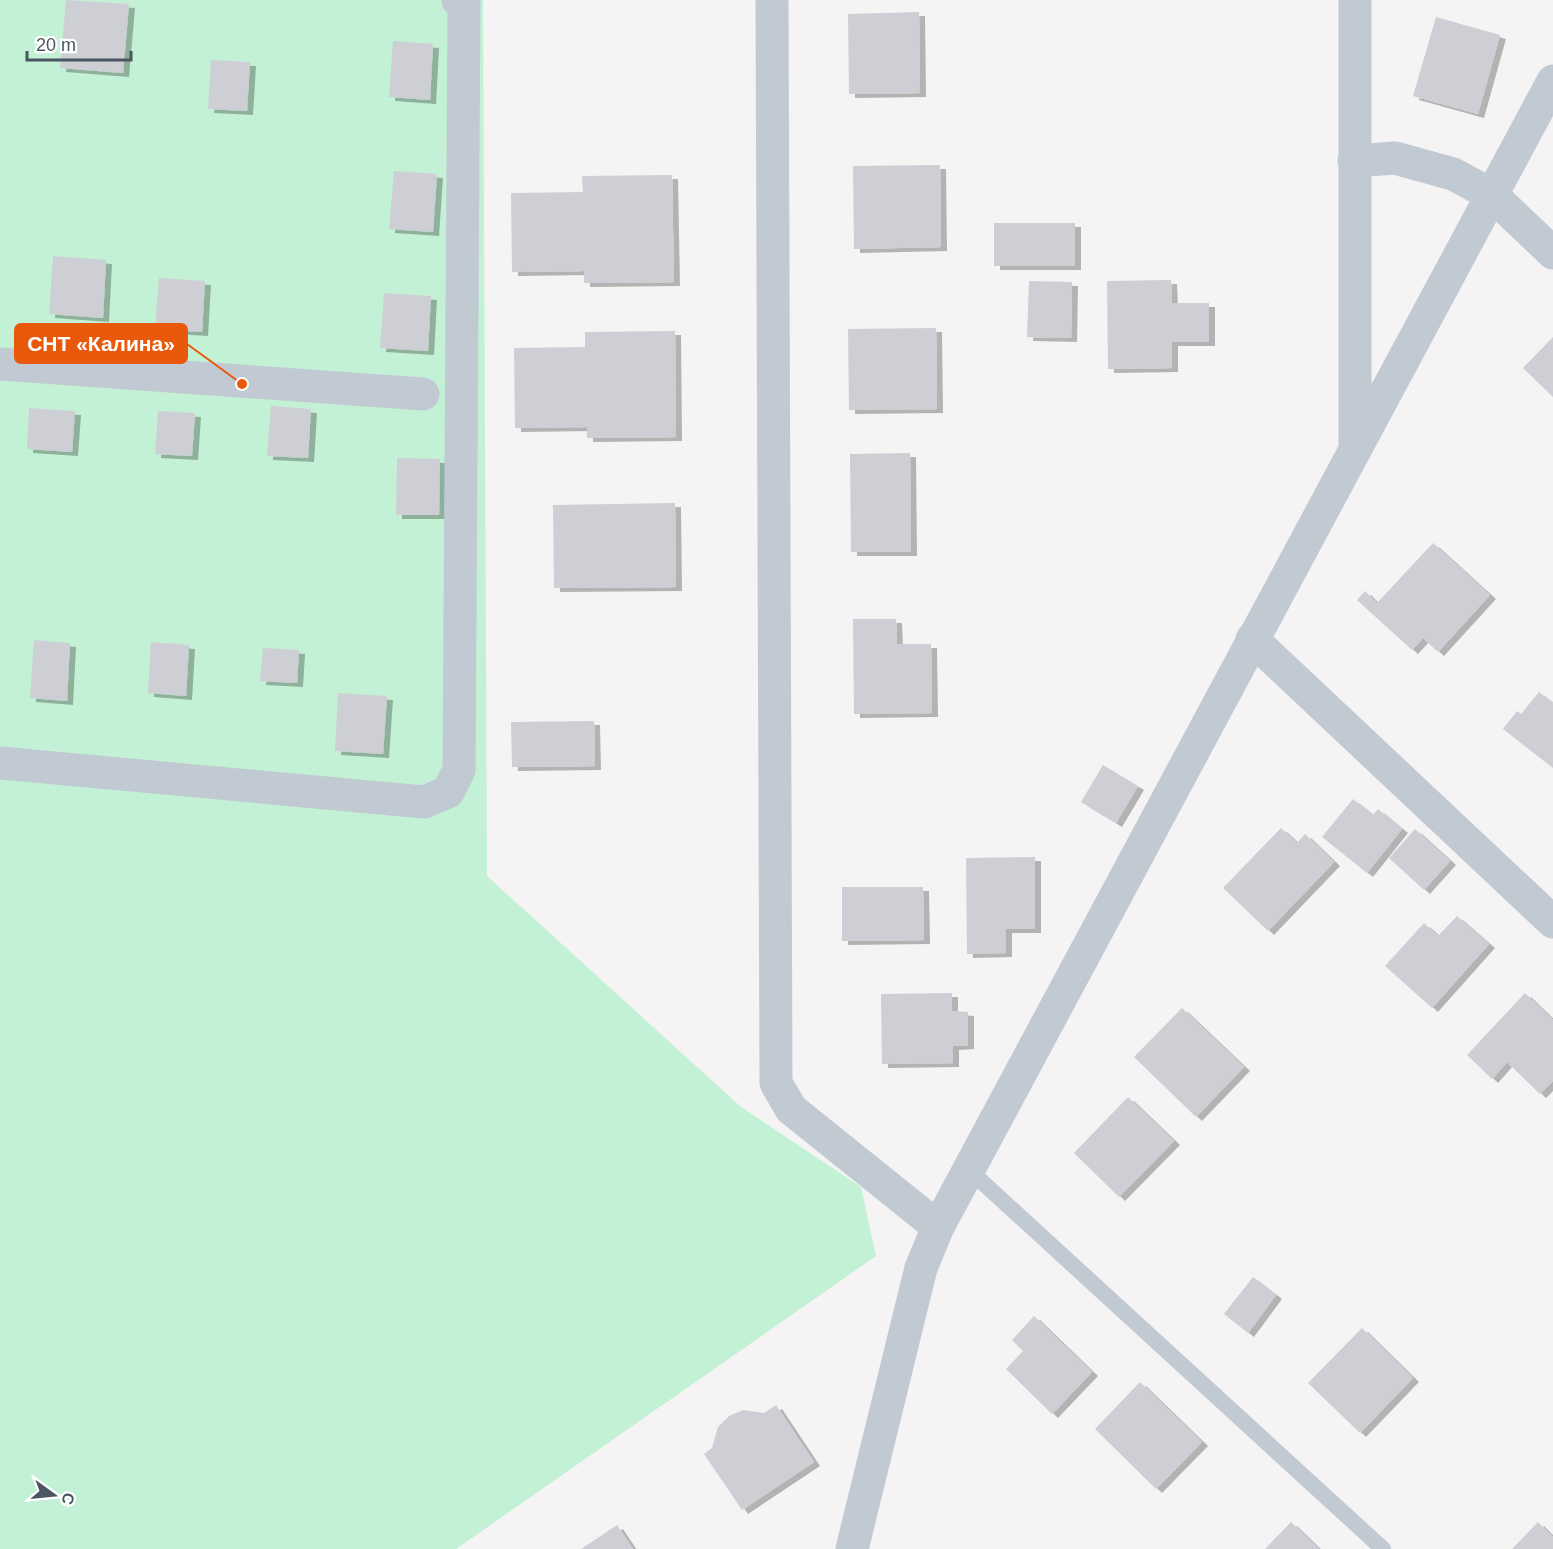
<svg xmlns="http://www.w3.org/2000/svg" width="1553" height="1549" viewBox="0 0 1553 1549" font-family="Helvetica,sans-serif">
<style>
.green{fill:#c3f1d5}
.building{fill:#cdcfd5;filter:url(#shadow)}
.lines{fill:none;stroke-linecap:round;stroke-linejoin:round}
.lane{stroke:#c1cad2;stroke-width:16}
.street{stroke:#c1cad2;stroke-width:33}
.leader{fill:none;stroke:#e8590c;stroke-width:2}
.callout-dot{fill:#e8590c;stroke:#fff;stroke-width:2}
.callout{fill:#e8590c;stroke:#e8590c;stroke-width:2}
.callout-label{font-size:21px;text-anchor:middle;font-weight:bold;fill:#fff}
</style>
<defs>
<filter id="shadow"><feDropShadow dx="6" dy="4" stdDeviation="0" flood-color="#0004"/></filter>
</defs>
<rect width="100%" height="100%" fill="#f5f3f3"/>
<!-- green -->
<path class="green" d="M0 0H483L487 876 741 1107 861 1187 876 1256 456 1549H0Z"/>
<!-- building -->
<path class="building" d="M66 0 129 4 123 73 60 68Z
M919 12 920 93 849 94 848 14Z
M1436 17 1500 35 1478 114 1413 96Z
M393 41 433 44 430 100 389 97Z
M211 60 250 62 247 111 208 109Z
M940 165 941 247 854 249 853 166Z
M394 171 437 174 433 232 389 229Z
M672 175 674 282 584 283V271L512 272 511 193 583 192 582 176Z
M994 223H1075V266H994Z
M53 256 106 260 103 318 49 314Z
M159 278 205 281 202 332 155 329Z
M1171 280 1172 303H1209V342H1172V368L1108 369 1107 281Z
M1029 281 1072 282 1071 338 1027 337Z
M384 293 431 296 428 351 380 348Z
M936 328 937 409 849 410 848 329Z
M675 331 676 437 587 438V427L515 428 514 348 585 347V332Z
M1553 337V397L1523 368Z
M271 406 311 409 308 458 267 456Z
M29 408 75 411 72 452 27 449Z
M158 411 195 413 192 456 155 454Z
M910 453 911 552H851L850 454Z
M397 458 440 459 439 515H396Z
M675 503 676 587 554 588 553 505Z
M1433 543 1490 595 1438 652 1423 638 1412 650 1357 600 1365 591 1377 603Z
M853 619H896L897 644H931L932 713 854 714Z
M34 640 70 643 67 701 30 698Z
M151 642 189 645 186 696 148 693Z
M263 648 299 650 297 683 260 681Z
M1539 692 1553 703V768L1503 729 1517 711 1521 714Z
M338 693 387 696 383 754 335 751Z
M594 721 595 766 512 767 511 722Z
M1103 765 1138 786 1116 823 1081 802Z
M1353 799 1373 815 1378 809 1402 829 1367 873 1322 837Z
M1281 828 1297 843 1305 834 1334 862 1268 931 1223 888Z
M1415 829 1450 861 1424 890 1389 858Z
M1035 857V929H1006V953L967 954 966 858Z
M842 887H923L924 940 842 941Z
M1457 916 1489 944 1432 1008 1385 966 1424 923 1438 936Z
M952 993V1011L968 1012V1045L953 1046V1063L882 1064 881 994Z
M1525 993 1553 1020V1081L1540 1094 1507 1062 1492 1079 1467 1055Z
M1182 1008 1244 1067 1196 1117 1134 1057Z
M1128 1097 1174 1141 1119 1197 1074 1153Z
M1253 1277 1276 1295 1248 1333 1224 1314Z
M1034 1316 1092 1372 1052 1414 1006 1369 1023 1351 1012 1340Z
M1362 1328 1413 1378 1360 1433 1308 1383Z
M1140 1382 1202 1442 1156 1489 1095 1429Z
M776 1405 814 1462 742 1510 704 1454 712 1448 718 1427 729 1416 743 1410 764 1413Z
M1291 1522 1319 1549H1265Z
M1538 1522 1553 1537V1549H1512Z
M617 1525 633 1549H581Z"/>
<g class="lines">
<!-- lane -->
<path class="lane" d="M968 1169 1383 1549"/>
<!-- street -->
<path class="street" d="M772 0 776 1083 791 1109 938 1227
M1355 0V445
M1354 161 1395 158 1453 174 1492 195 1553 253
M0 364 423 394
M1252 639 1553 922
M0 763 424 802 448 792 459 770 464 2 458 0
M852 1549 921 1268 938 1227 1553 81"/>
</g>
<!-- callouts -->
<path class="leader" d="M242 384L187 344"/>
<circle class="callout-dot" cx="242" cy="384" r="6"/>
<rect class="callout" x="15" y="324" width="172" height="39" rx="6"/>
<g class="callout-label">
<text x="101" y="351">СНТ «Калина»</text>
</g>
<!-- north arrow -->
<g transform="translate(54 1495) rotate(105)" stroke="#ffffff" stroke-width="4.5" paint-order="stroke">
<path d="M0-4.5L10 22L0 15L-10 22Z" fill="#4a5661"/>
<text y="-9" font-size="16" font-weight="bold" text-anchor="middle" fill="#4a5661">С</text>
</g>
<!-- scale -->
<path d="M27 51v9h104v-9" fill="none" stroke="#4a5661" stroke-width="3"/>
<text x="36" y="51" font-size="18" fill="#4a5661" stroke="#ffffff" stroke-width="4.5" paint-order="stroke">20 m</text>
</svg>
